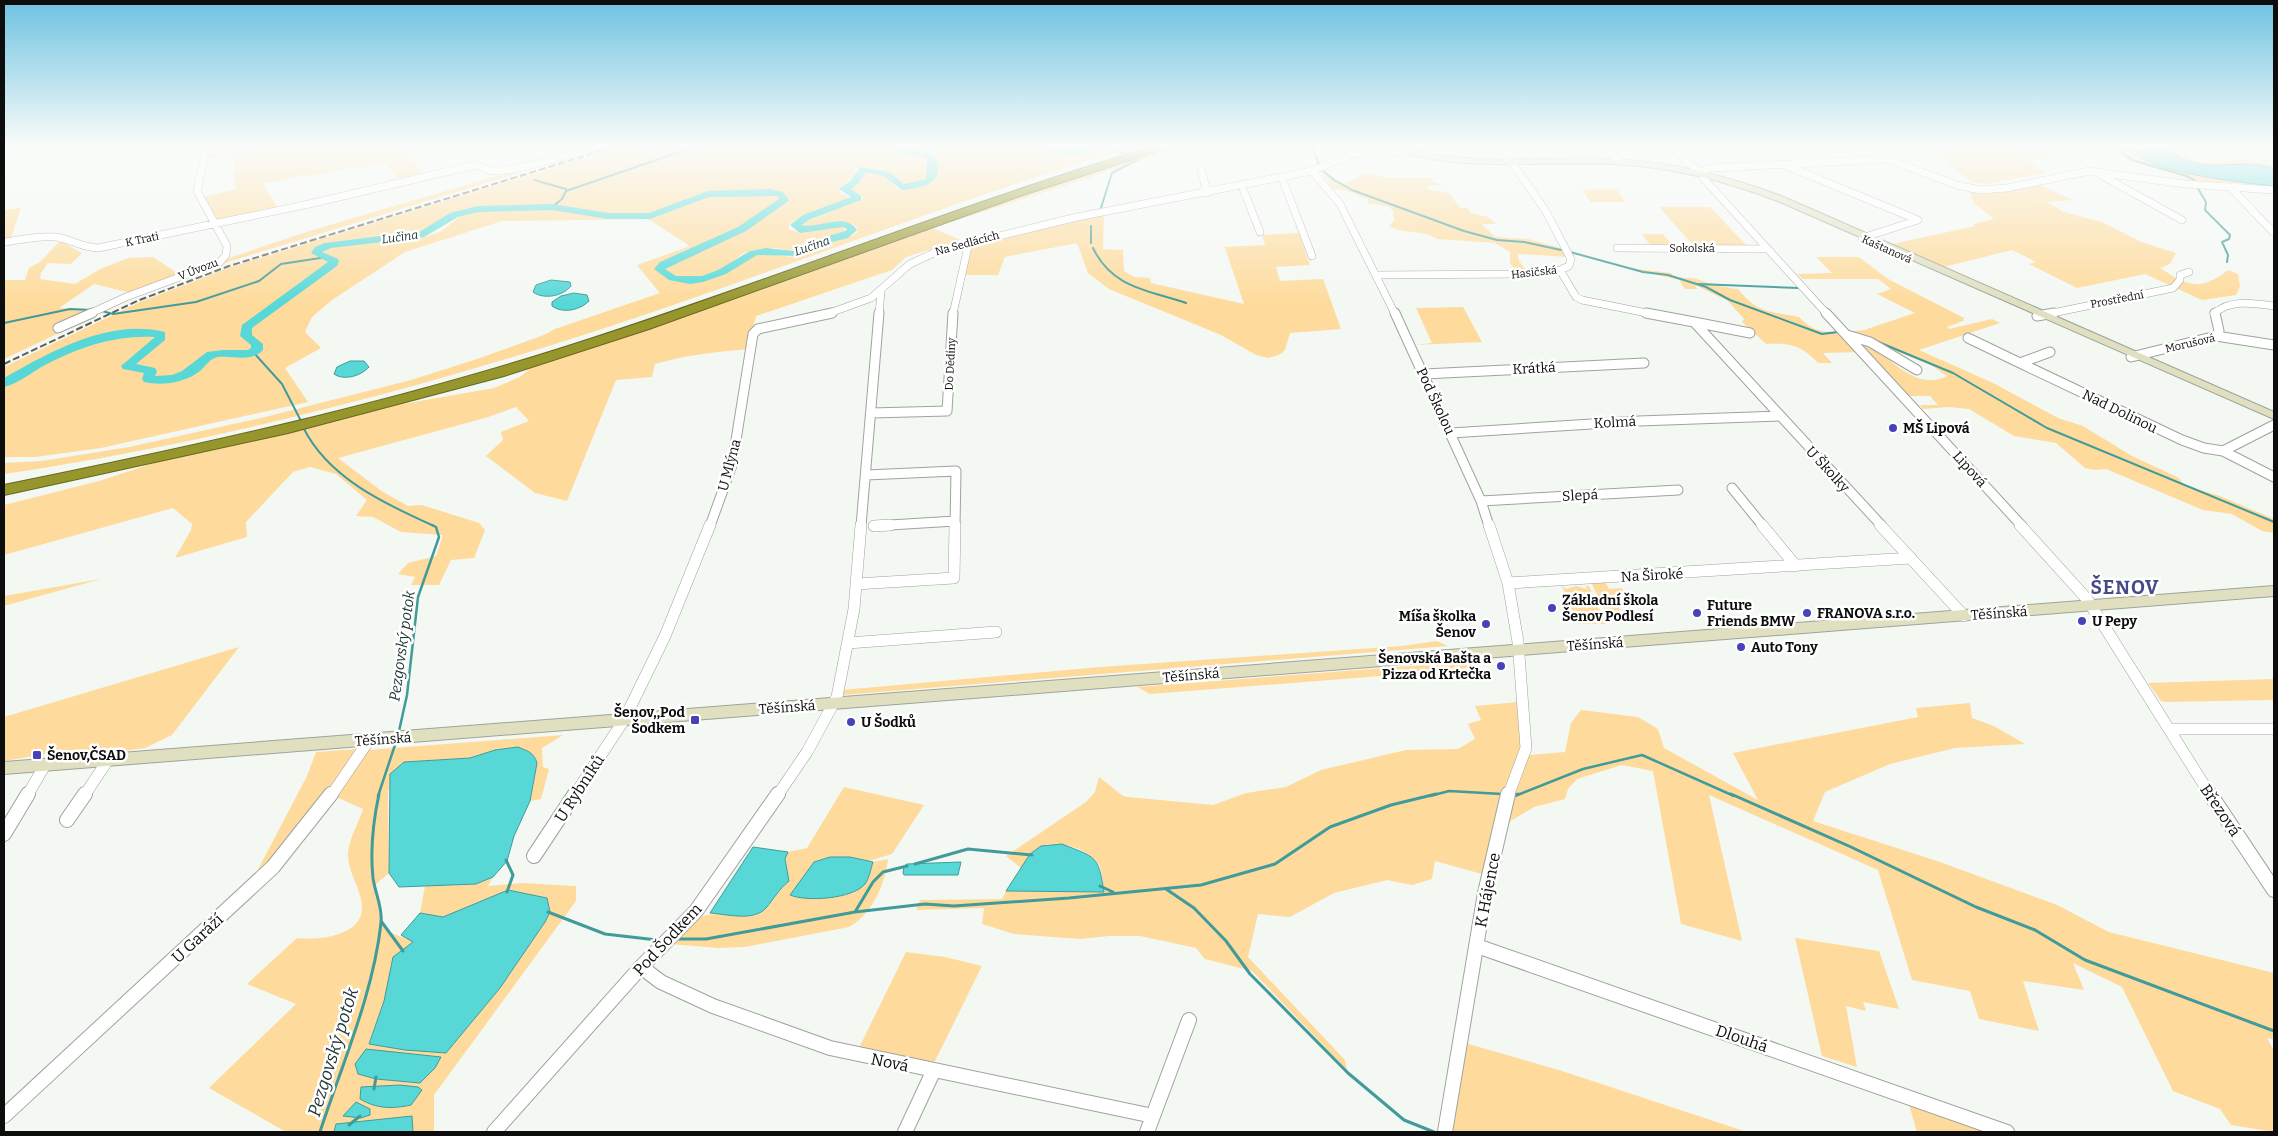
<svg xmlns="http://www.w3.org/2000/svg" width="2278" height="1136" viewBox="0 0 2278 1136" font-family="Bitter,serif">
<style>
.green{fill:#fedb9c;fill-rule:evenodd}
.water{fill:#57d8d7;stroke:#409b9a}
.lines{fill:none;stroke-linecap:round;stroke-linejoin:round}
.stream-far2{stroke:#409b9a;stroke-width:2}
.stream-far1{stroke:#409b9a;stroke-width:2.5}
.stream{stroke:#409b9a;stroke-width:3}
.river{fill:#57d8d7;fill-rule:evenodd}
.street-far3-casing{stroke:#9fa39e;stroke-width:8}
.street-far2-casing{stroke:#9fa39e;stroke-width:11}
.street-far1-casing{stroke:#9fa39e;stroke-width:12}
.street-casing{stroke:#9fa39e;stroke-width:16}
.secondary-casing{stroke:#9fa39e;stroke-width:2}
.highway-casing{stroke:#666621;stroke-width:2}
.street-far3{stroke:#fff;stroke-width:7}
.street-far2{stroke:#fff;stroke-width:9}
.street-far1{stroke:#fff;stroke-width:11}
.street{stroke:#fff;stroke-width:14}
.secondary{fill:#e0e0c0;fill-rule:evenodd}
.highway{fill:#96962c;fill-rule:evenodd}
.rail{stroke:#5c5e5c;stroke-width:2;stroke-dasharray:7 3;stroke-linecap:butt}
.poi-dot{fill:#4842b8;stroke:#fff;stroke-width:2}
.labels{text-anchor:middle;stroke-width:5;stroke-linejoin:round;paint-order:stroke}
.far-street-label{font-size:11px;fill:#0c0d0c;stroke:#fff}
.far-water-label{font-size:12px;font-style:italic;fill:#213838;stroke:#fff}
.street-label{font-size:14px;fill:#0c0d0c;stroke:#fff}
.poi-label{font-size:14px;font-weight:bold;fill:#0c0d0c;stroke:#fff;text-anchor:start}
.water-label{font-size:15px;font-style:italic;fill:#213838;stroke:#fff}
.near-street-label{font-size:16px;fill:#0c0d0c;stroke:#fff}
.near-water-label{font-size:18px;font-style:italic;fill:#213838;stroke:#fff}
.district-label{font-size:19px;font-weight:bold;letter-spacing:1px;fill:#454986;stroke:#fff}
</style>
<rect width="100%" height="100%" fill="#f4f8f3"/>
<!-- green -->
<path class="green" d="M210 145H405L409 157 424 174 400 180 384 163 359 168 356 166 307 177 305 175 263 184 278 208 216 220 203 197 236 189 233 174 236 156 207 159Z
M602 145H610L225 263 131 299 4 359V280H25L29 268 40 262 60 241 82 253 71 264 48 263 41 273 40 279 75 284 100 269 128 258 153 257 180 275 131 293 94 284 59 308 101 309 235 256 309 231Z
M626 145H896L894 151 897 154 926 157 929 161 928 179 904 186C885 171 879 165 854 168V175L839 189 840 193 850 198 849 200 808 213 789 224V229C807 238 827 223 845 227L843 234 814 241 791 251 776 248 753 250 742 254 733 261 740 263C766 244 771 259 796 256 805 255 812 248 820 245 832 240 846 240 857 233V227C840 215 821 227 802 227L801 224 864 198 858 193 849 190 851 186 863 179 862 175 866 171 885 176 897 189C911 188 923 187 934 178L937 158 925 152H904L902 149 907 145H1044L1048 152C1070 160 1088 150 1110 145 1118 144 1129 145 1138 145 969 195 805 261 638 317 432 386 219 442 4 474V463L42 461 129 447 261 418 411 380 480 358 544 335 555 329 660 293 637 265 690 246 648 219 502 221 405 252 332 300 312 317 305 332 321 348 285 368 308 402 101 448 35 457H4V367L140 302 231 267ZM508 207 509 211C495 212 479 210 466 214 457 217 450 225 443 230 432 236 405 243 394 237L429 231 452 215 467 210Z
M1178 145H1190L933 228 960 240 906 257 892 270 756 316 748 349C717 352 685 355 655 364L652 377 616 380 567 501 535 493 486 456 503 440 501 432 529 421 516 407 485 418 338 458 383 492 408 506 422 505 479 523 485 530 474 558 451 560 439 585H411L415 577 398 574 408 563 436 556 443 535 401 532 373 517 356 516 367 500 336 474 310 467 293 472 246 522 247 537 175 558 191 530 192 524 173 508 4 555V505L99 481 157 462 397 405 494 388 520 377 534 365 1075 177Z
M1271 145H1308L1311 151 1272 152Z
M1922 145H2037L2059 157 2024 159 2047 173 1985 184 1972 182 1948 164 1949 163C1941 156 1931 152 1922 145Z
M2107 145H2165L2201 162 2247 159C2256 163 2265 160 2274 166V193L2192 184 2182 177 2128 160Z
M1321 172 1345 184 1365 173 1387 178H1433L1432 181 1442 185H1430L1425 189 1449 193 1460 208H1467L1471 213 1488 217 1496 224H1482L1495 237 1528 239 1561 248 1567 257 1518 254 1519 261 1527 271 1517 272 1510 263V252L1495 243 1437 239C1424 230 1403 234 1389 226L1394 221 1393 211 1388 206 1369 204 1367 203 1368 199C1356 195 1345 189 1333 189Z
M2035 183 2073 200 2047 202 2064 212 2102 222 2141 242 2176 253 2170 264 2160 268C2188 286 2200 292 2228 270L2238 274 2240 286 2236 295 2202 300 2145 274 2077 288 2029 264 2036 262 2012 250 1944 267 1893 244 1975 226 1973 224 1994 219 1974 203 1968 190Z
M1616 189 1625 202H1591L1582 190Z
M1659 207H1710L1746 245H1693Z
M21 208 10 240 4 241V210Z
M1104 215 1103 249 1123 250 1124 271 1134 277 1150 278 1151 283 1244 304 1225 248 1223 247 1265 245 1262 235 1299 233 1310 265 1276 267 1280 281 1323 279 1341 329 1290 333 1285 350 1281 354 1269 358 1256 355 1221 335 1109 289 1088 273 1077 243 1005 257 998 275H963L971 243Z
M1642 234H1663L1673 246H1651Z
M1816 257H1859L1888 279 1964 318 1963 321 1947 327 1949 329 1992 319 2000 323 1919 350 1993 383 2058 418 2083 426 2132 456 2179 478 2184 485 2220 496 2274 519V533L2262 531 2232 514 2203 510 2106 469 2095 470 2085 468 2056 443 2014 436 1969 409 1949 407 1923 409 1920 405H1938L1930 396H1909L1852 338C1858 340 1865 341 1870 345 1892 360 1918 392 1947 376L1931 365 1847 332 1864 330 1915 313 1877 294 1891 289 1878 279H1803L1797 274 1832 273Z
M1629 268 1671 273 1673 276C1681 279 1690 277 1697 279 1711 284 1722 287 1738 289 1758 314 1770 311 1799 317 1812 331 1823 333 1841 331L1861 352 1823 353 1832 363H1818C1801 345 1790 343 1766 344L1742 322 1744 319 1728 301 1695 285 1697 289H1685L1679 280Z
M1463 307 1482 342 1413 345 1432 343 1416 308Z
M101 579 4 606V596Z
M1604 579 1609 589 1622 588 1635 615H1633L1625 598H1615L1622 615H1607L1590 580Z
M1562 586 1566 589 1576 586 1587 589 1586 586H1589L1606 624H1578Z
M1437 641 1448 646 842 695V690L1100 667 1402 646Z
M239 647 172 735 145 748 117 752 63 751 4 761V717Z
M1463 662 1469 668 1450 670 1440 676 1431 674H1406L1150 694 1137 687Z
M2274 679V700L2165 702 2161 701 2148 683Z
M1518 702 1522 745 1482 874 1435 861 1432 879 1412 885 1387 880 1334 893 1290 917 1258 914 1248 957 1345 1060 1347 1070 1252 971 1205 959 1196 948 1140 936H1109L1080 939 1014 934 982 924 984 908 916 910 920 900 1002 899 1006 891 1104 892C1102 884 1103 872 1099 865 1090 849 1056 838 1039 847 1031 852 1027 860 1021 868L1006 856 1086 802 1095 792 1099 777 1123 796 1128 797 1213 805 1246 793 1286 787 1321 770 1406 750 1458 749 1475 739 1468 724 1481 720 1475 706Z
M1970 703 1972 718 1994 726 2025 744 1955 748 1890 764 1825 792 1813 821 1940 862 2057 905 2109 932 2274 973V1040L2267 1038 2274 1051V1132L2231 1125 2220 1109 2173 1091 2122 987 2073 963 2084 990 2023 981 2039 1031 1979 1019 1970 991 1912 980 1878 870 1709 795 1742 941 1681 924 1653 771 1622 765 1577 779 1568 789 1565 799 1534 807 1504 825 1529 755 1565 752 1571 723 1581 710 1638 717 1658 729 1664 748 1758 800 1733 753 1918 717 1916 708Z
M563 735 542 748 543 767 549 769 541 799 530 801 537 762 535 756 495 750 470 758 404 762 388 791 389 873 375 885 381 921 391 933 413 941 384 1001 369 1044 446 1053 500 988 545 922 550 912 443 917 420 913 425 886 476 884 493 877 488 886 522 883 576 886V901L434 1095V1132H413L411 1116 336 1124 334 1132H286L209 1088 296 1004 247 984 297 938C318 941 364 936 362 906 361 889 347 871 348 853 349 839 359 822 363 809L334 796 368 750ZM403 1054 441 1057 419 1083 376 1079 358 1074 355 1064Z
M357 749C325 793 294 842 253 879L307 776 316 752Z
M844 787 924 805 892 854 869 861 850 857 814 862 790 895C810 898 851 902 865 884 869 879 871 868 873 862L888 859C885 885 872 914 849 927L745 947 718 948 670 944C689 925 696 912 725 914 734 914 744 917 753 916 769 913 777 891 789 881L785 859 788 852 807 848Z
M1795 938 1879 951 1899 1009 1863 1002 1866 1011 1846 1006 1857 1067 1822 1056Z
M906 952 945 957 982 966 933 1065 858 1050Z
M1465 1043 1559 1070 1747 1132H1450Z
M1909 1105 1985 1131V1132H1917Z"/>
<!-- water -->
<path class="water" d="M2152 148C2169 148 2183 162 2200 164 2225 168 2251 159 2274 169V186C2244 183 2156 173 2136 154Z
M551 280 570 282 571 286C563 296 544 300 533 292L536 285Z
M574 293 587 295 589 301C580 310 563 314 552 306V302L561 296Z
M350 361H364L369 367C361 376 344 381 334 374L337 367Z
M518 747C527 751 534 752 537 763L530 801 514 836 507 861 493 877 476 884 399 887 389 873 390 774 404 762 470 758 495 750Z
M1062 844C1097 858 1098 855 1104 892L1006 891 1030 854 1041 846Z
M753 847 788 852 785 859 789 881C779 889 774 899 766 908 754 922 726 914 710 913Z
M830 857H850L873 862C871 868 869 879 865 884 853 899 806 902 790 895L814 862Z
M961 862 958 875H904L903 873 904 866 907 864Z
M508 890 547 898 550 912 545 922 500 988 446 1053 405 1050 369 1044 384 1001 393 957 413 942 401 935 420 913 443 917Z
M366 1049 441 1057 435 1068 420 1083 376 1079 358 1074 355 1064Z
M400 1085 418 1087 422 1090 411 1105C392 1109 377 1109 360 1099L361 1087Z
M356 1102 370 1109V1115L361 1118 343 1116Z
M412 1116 413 1132H334L336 1124Z"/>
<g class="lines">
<!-- stream-far2 -->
<path class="stream-far2" d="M1311 145 1321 169 1334 180 1352 190 1464 231 1497 240 1524 242 1561 250
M2112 145 2132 160 2187 176 2197 182
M2115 146 2141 152
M534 180 566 189V191
M2197 187 2206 202 2205 210 2230 235 2229 239 2222 242 2228 255 2227 262
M552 207 562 199 566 191 700 145
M1100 211 1112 173 1137 160 1108 145
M1091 226V243
M1093 248C1112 288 1148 290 1186 303
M1570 252 1643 272 1668 275 1706 287 1730 300 1822 334 1838 332
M1698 284 1799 288
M102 311 113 314 196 302 259 281 281 264 327 257
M4 323 70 309 91 310
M1876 341 1953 373 2047 428 2274 522
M253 352 282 384 301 421
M303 427C328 478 385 504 434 526"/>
<!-- stream-far1 -->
<path class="stream-far1" d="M399 731 407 695 418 597 439 537 436 527 432 525
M378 796 395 745
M1430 796 1449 791 1502 794
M1515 796 1583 769 1642 755 1734 796"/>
<!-- stream -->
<path class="stream" d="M1731 794 1851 847 1976 907 2035 930 2085 960 2274 1031
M1514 796 1518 794
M506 860 513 875 507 892
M915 864 968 849 1032 855
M1100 886 1113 892
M1166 889 1194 908 1226 941 1250 974 1348 1073 1404 1120 1434 1132
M548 912 605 934 657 940
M855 912 873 882 883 872 907 866
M381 921 403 951
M678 939H706L855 912 925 904 954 906 1069 898 1201 885 1275 864 1330 827 1391 805 1436 794
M374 1089 376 1077
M349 1125 360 1116
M320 1132C342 1064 373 995 381 923 383 908 375 893 373 878 370 850 373 822 379 794"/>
<!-- river -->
<path class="river" d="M898 145H907L904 149 906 150 927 151 935 156C946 183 924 188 902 190L883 176 866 172 858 184 851 189 861 196V200L811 219 801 225C818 230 844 211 857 230L848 238 824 244 798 256 757 255 726 274 703 282 690 284 669 280 654 269 660 262 738 227 779 199 777 196 709 197 650 219H608L552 210 478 212 458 217 424 237 331 248 322 252 338 259 339 261 337 266 252 328V335L263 344V350C252 363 233 355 218 357 210 358 206 366 200 371 185 383 162 386 144 382L142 379 144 373 123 369 121 366 155 337C115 335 80 347 45 365 32 372 18 384 4 387V378C50 352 109 318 165 332V340L136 364 155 368 157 371 155 376 172 375 182 371 207 352 223 350H248L251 348V345L240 336 242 325 328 262 311 253 315 247 325 243 421 231 450 213 478 206 552 204 608 213H649L708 191 770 189 783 192 789 200 787 202 746 231 665 269 676 276H702L718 270 750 251 766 248 793 251 812 241 845 231 847 229 843 227 800 233 790 225 803 215 851 197 839 189 851 180 860 167 889 172 904 184 926 179 927 159 925 157 900 155 894 149Z
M1045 145H1054L1057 149 1107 145 1076 155 1051 154Z"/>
<!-- street-far3 casing -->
<g class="street-far3-casing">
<path id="street-far3" d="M1603 145 1621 162
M1672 145 1687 162 1703 174
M1792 145 1809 163
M2239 145 2264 157H2274
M1787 166 1918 220 1862 238
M1201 169 1207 193
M1312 171 1340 204 1395 314
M2101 175 2182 220
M1282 178 1312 256
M1242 186 1260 232
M2230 187 2274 233
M4 242C21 240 39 235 56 237 71 239 82 248 98 248L309 204 475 165C482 166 487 171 493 171 524 171 569 153 600 145
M1617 248 1768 249
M1560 270 1576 297 1582 300 1652 314
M1376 275 1521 274 1560 270 1569 266 1571 259 1545 210 1511 161
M89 314 126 297 220 262 226 255 227 246 197 191 207 145
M827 314 871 298 910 264 938 251 1077 217 1312 171 1352 154 1407 151
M879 314 881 292
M953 314 969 242
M1827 314 1704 179 1702 171 1711 168 1887 159 1957 185 1980 190 2007 188 2089 171 2185 184 2274 190
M2048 314 2173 288 2180 280V275L2189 272
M2214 314C2229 299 2254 303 2274 306"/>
</g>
<!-- street-far2 casing -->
<g class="street-far2-casing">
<path id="street-far2" d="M1395 313 1481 501 1489 526
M1646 313 1694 322 1882 526
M1826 313 2022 526
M2215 313 2219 331 2216 336
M2037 316 2054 313
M1694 322 1750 333
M58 328 92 313
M1847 335 1870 342 1917 370
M1968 338 2020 363 2050 352
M2131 357 2216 336 2274 345
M2020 363 2182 440 2204 448 2223 451
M1424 374 1644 363
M871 413 947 411 953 313
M2274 425 2223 451 2274 477
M1451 433 1639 421 1780 416
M866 475 956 471 955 526
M1732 488 1763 526
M1481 501 1678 490
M710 526 732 465 753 334 758 329 832 313
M861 526 879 313
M874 526 955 521"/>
</g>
<!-- street-far1 casing -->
<g class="street-far1-casing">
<path id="street-far1" d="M1489 525 1508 583 1518 642 1526 748 1508 796
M1762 525 1796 566
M1880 525 1964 616
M2020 525 2087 599 2211 796
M874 526 890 525
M1508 583 1911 558
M856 584 954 578 955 525
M848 643 996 632
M2169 729H2274
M27 796 45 765
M84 796 108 760
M331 796 369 740
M574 796 624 720 665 636 710 525
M777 796 807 752 837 697 854 609 861 525"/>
</g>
<!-- street casing -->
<g class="street-casing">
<path id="street" d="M2210 794 2274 890
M67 820 85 794
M4 834 28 794
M534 856 575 794
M1477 946 2007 1132
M641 967 661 982 713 1006 830 1048 1153 1116
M4 1116 273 867 331 794
M494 1132 641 967 696 911 778 794
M905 1132 934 1070
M1147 1132 1189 1020
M1445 1132 1485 893 1508 794"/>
</g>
<!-- secondary casing -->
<g class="secondary-casing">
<path id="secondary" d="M1385 145C1403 145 1419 152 1437 155 1451 157 1465 158 1479 159 1523 161 1568 157 1612 159 1673 162 1730 176 1786 198L2274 412V419L1780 202C1726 181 1672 167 1614 164 1550 161 1485 170 1421 157 1410 154 1395 152 1385 145Z
M2274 586V596L4 774V762Z"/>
</g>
<!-- highway casing -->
<g class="highway-casing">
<path id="highway" d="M1158 145H1176L1023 195 649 329 504 376 288 433 4 495V485C192 447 379 406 562 348 762 285 956 205 1158 145Z"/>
</g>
<!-- street-far3 -->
<use href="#street-far3" class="street-far3"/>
<!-- street-far2 -->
<use href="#street-far2" class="street-far2"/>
<!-- street-far1 -->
<use href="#street-far1" class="street-far1"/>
<!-- street -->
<use href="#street" class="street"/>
<!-- secondary -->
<use href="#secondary" class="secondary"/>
<!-- highway -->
<use href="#highway" class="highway"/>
<!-- rail -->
<path class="rail" d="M4 364 137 301 229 266 620 145"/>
</g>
<!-- sky -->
<linearGradient id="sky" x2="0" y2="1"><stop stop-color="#6ec2e1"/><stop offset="0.48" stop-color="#fafcfa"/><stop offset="1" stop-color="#fafcfa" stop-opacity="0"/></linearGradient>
<rect width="2278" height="304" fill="url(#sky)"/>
<!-- markers -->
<g class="poi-dot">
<circle cx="1893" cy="428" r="5"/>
<circle cx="1552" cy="608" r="5"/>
<circle cx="1697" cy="613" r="5"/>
<circle cx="1807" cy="613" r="5"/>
<circle cx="2082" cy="621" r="5"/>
<circle cx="1486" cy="624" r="5"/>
<circle cx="1741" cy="647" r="5"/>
<circle cx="1501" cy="666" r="5"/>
<rect x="690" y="715" width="10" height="10" rx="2.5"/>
<circle cx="851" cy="722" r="5"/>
<rect x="32" y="750" width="10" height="10" rx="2.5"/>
</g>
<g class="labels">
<!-- far-street labels -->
<g class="far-street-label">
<text transform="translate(142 239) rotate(-12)" y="4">K Trati</text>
<text transform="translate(967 243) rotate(-15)" y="4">Na Sedlácích</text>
<text x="1692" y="252">Sokolská</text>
<text transform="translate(1887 249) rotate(24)" y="4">Kaštanová</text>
<text transform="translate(198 269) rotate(-21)" y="4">V Úvozu</text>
<text transform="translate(1534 272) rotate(-6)" y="4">Hasičská</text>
<text transform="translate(2117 299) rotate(-11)" y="4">Prostřední</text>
<text transform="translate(2190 343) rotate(-13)" y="4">Morušová</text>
<text transform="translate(950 364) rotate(-87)" y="4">Do Dědiny</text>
</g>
<!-- far-water labels -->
<g class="far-water-label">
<text transform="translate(400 237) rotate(-8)" y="4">Lučina</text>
<text transform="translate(812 246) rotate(-19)" y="4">Lučina</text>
</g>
<!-- street labels -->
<g class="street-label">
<text transform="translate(1534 368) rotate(-3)" y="5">Krátká</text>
<text transform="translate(1436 401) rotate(65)" y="5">Pod Školou</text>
<text transform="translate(2120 411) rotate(26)" y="5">Nad Dolinou</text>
<text transform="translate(1615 422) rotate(-3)" y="5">Kolmá</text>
<text transform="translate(729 465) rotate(-75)" y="5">U Mlýna</text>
<text transform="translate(1828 469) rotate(47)" y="5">U Školky</text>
<text transform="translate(1970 469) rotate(48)" y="5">Lipová</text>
<text transform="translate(1580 495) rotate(-3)" y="5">Slepá</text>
<text transform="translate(1652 575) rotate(-3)" y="5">Na Široké</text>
<text transform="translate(1999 613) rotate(-4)" y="5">Těšínská</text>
<text transform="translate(1595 644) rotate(-4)" y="5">Těšínská</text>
<text transform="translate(1191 675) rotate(-5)" y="5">Těšínská</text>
<text transform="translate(787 707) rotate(-4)" y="5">Těšínská</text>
<text transform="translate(383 739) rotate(-4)" y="5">Těšínská</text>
</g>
<!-- poi labels -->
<g class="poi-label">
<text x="1903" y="433">MŠ Lipová</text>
<text x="1562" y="605">Základní škola<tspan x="1562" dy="16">Šenov Podlesí</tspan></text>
<text x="1707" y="610">Future<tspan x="1707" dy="16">Friends BMW</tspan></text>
<text x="1817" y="618">FRANOVA s.r.o.</text>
<text x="1476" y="621" text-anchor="end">Míša školka<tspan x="1476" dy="16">Šenov</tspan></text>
<text x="2092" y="626">U Pepy</text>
<text x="1751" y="652">Auto Tony</text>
<text x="1491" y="663" text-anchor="end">Šenovská Bašta a<tspan x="1491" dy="16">Pizza od Krtečka</tspan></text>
<text x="685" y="717" text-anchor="end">Šenov,,Pod<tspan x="685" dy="16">Šodkem</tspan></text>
<text x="861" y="727">U Šodků</text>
<text x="47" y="760">Šenov,ČSAD</text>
</g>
<!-- water labels -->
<g class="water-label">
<text transform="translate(402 646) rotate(-82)" y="5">Pezgovský potok</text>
</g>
<!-- near-street labels -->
<g class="near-street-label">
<text transform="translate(579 788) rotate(-57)" y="6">U Rybníků</text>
<text transform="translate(2221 810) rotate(56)" y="6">Březová</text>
<text transform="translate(1487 890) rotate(-79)" y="6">K Hájence</text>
<text transform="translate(197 938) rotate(-43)" y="6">U Garáží</text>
<text transform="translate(667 939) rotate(-47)" y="6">Pod Šodkem</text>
<text transform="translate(1742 1038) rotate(19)" y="6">Dlouhá</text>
<text transform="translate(890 1062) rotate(12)" y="6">Nová</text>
</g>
<!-- near-water labels -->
<g class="near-water-label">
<text transform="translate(333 1052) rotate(-73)" y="6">Pezgovský potok</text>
</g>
<!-- district labels -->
<g class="district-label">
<text x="2125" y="594">ŠENOV</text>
</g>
</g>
<!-- border -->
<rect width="2278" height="1136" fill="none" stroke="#0c0d0c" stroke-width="10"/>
</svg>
